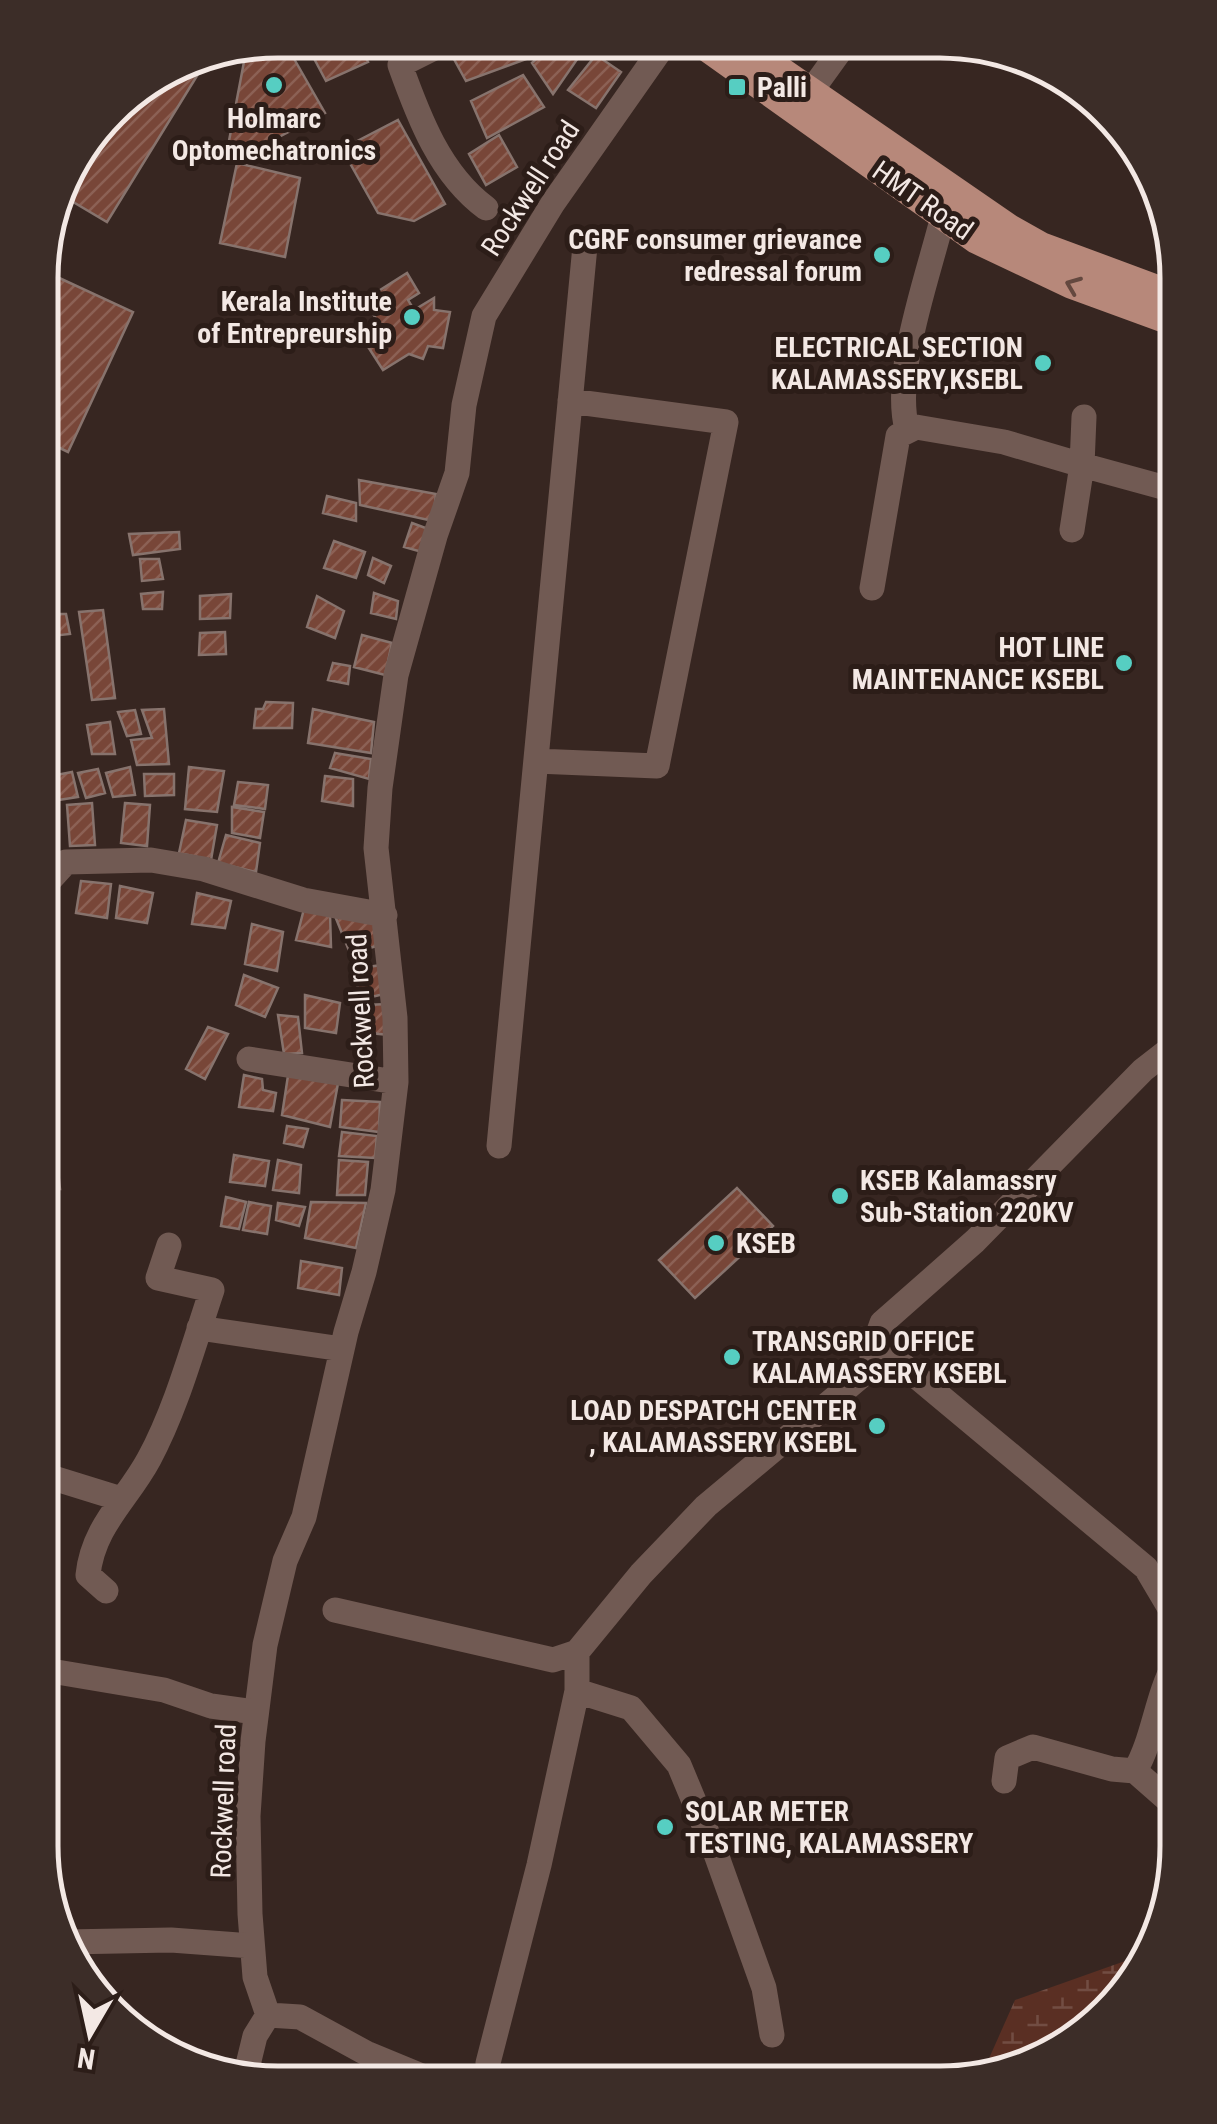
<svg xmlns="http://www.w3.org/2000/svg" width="1217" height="2124" viewBox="0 0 1217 2124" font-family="'Roboto Condensed',sans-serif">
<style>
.wetland{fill:url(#wetland-marsh)}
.building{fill:url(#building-hatch);stroke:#87736d;stroke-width:2.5}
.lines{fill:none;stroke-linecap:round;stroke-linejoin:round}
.minor{stroke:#715a53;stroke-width:25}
.major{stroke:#b7887a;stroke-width:30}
.oneway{stroke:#64483f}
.poi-dot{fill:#56cec2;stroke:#2c1d18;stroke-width:4}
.labels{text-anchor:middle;stroke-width:10;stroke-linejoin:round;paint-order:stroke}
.poi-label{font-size:28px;font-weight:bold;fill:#f3e8e4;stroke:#2c1d18;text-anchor:start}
.street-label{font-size:28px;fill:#f3e8e4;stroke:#2c1d18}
.rim{fill:none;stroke:#f3e8e4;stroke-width:5}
</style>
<defs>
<pattern id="wetland-marsh" width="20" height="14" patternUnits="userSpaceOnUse" patternTransform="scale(2.5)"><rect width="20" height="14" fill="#5a2f23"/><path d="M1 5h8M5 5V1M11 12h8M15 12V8" fill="none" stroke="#724d43"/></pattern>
<pattern id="building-hatch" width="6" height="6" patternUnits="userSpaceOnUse" patternTransform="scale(2.5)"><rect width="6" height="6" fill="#784638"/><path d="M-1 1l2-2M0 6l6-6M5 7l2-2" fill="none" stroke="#8c6155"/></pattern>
</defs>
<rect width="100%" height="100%" fill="#372621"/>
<!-- wetland -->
<path class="wetland" d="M1142 1955 1128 1990 1016 2071 983 2072 1015 2000Z"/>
<!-- building -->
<path class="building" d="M327 40H356L368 62 326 81 309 49Z
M467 41H515L526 59 466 81 449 50Z
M553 42H589L553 94 532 63Z
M285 43 325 113 242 156 229 141 247 46 261 57Z
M211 53 107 222 58 193 65 172 121 99 187 58Z
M596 55 621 72 596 108 568 90Z
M523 75 544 107 487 138 471 101Z
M398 120 445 204 414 221 378 213 342 149Z
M499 135 517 167 486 185 469 154Z
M237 163 300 178 285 257 220 243Z
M42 270 133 312 68 452 43 440Z
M407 273 419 293 408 300 414 310 434 298V310L450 312 443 348 428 346 423 359 409 354 383 370 365 342 371 338 366 329 378 322 369 307 381 300 377 292Z
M359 480 436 494 433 521 360 505Z
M327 496 356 503V521L323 513Z
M412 523 431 530 422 552 404 547Z
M179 532 180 549 133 555 129 534Z
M334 541 365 552 356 578 324 568Z
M373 558 391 566 384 583 368 575Z
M140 559H159L163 579 142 581Z
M163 592 162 609H143L141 594Z
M374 593 398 601 396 619 371 613Z
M231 594 230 618 200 619V596Z
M317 596 344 611 335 638 307 627Z
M103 610 115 698 92 700 79 612Z
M48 614H66L70 634 52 636Z
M225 632 226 654 199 655 200 633Z
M362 635 392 643 385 675 354 667Z
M333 663 350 666 348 684 328 680Z
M266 702 293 703 292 728H254L256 709H263Z
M164 709 169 764 137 765 131 740 152 738 142 710Z
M313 709 374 722 371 753 308 743Z
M135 710 141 734 127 736 118 712Z
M110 722 115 754H92L87 725Z
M335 753 371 759 369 779 330 768Z
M130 767 135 795 113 797 106 773Z
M189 767 224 771 217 812 185 809Z
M98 769 105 793 86 798 78 773Z
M72 772 78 797 52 801 46 777Z
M144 774H174V795L145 796Z
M325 776 353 779V806L322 801Z
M238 782 268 785 265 809 234 805Z
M92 803 95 845 70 846 67 805Z
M125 803 150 805 147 846 121 843Z
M232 807 264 812 260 838 232 833Z
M46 820 55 822 49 857H46Z
M186 820 217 825 211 860 179 853Z
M226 835 260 843 256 872 218 863Z
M81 881 111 884 107 918 76 913Z
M120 886 153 893 147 923 116 918Z
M197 893 231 901 225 928 192 924Z
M304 909 330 914 331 947 296 940Z
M333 911 379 918 381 945 350 953Z
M252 924 283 932 277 971 245 964Z
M383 965 388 993 363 999 350 969Z
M244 975 278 988 265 1017 236 1005Z
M305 995 340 1003 336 1033 305 1028Z
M389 1004 391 1035 369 1033 364 1005Z
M278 1015 298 1017 302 1053 284 1054Z
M208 1027 228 1034 205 1079 186 1069Z
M289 1069 339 1078 330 1127 282 1115Z
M244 1075 262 1079 263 1090 276 1093 273 1111 239 1107Z
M342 1100 380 1102 379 1132 340 1127Z
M287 1126 308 1129 303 1147 284 1143Z
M342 1132 377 1136 375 1158 339 1156Z
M234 1155 269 1161 265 1186 230 1182Z
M278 1160 301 1165 299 1193 273 1190Z
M339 1160 368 1162 365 1195H337Z
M48 1162H57L60 1189H48Z
M737 1188 773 1226 695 1298 659 1260Z
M226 1197 246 1202 239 1229 221 1226Z
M249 1202 271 1206 267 1234 243 1230Z
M311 1202 366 1203 356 1248 305 1238Z
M278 1203 305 1207 299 1226 276 1220Z
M301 1261 342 1268 339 1295 298 1288Z"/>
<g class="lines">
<!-- minor -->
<path class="minor" d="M448 41 400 65C419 118 440 174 486 208
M801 105 845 44
M907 429C892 373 929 274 943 216
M1072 530 1082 465 1166 488
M872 588 898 436 916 427 1004 442 1082 465 1084 417
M536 761 657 766 726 422 570 401
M46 884 66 862 151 860 204 869 303 900 385 915
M249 1059 396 1082
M499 1146 585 246
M199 1328 342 1349
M875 1342 1146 1568 1175 1617
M50 1477 121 1499
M106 1591 88 1575C93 1526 127 1500 149 1459 177 1407 193 1346 212 1290L158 1278 169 1245
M335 1610 553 1660 577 1652 641 1574 706 1506 872 1367V1351L882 1323 975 1241 1143 1070 1170 1049
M577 1652V1691L631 1708 679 1765 716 1854 764 1988 772 2035
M51 1671 164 1690 211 1706 256 1712
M1135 1771 1176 1807
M1004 1781 1007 1758 1033 1747 1112 1769 1135 1771C1154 1738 1156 1698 1175 1663
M66 1942 171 1940 252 1946
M268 2015 300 2017 366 2053 429 2079
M488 2063 539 1865 577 1691
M244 2081 255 2036 268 2015 255 1977 250 1914 248 1816 253 1741 265 1645 285 1561 304 1517 346 1332 364 1272 383 1190 396 1082 395 1018 376 848 380 788 396 675 435 536 457 473 464 405 484 316 553 203 666 42"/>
<!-- major -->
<path class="major" d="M702 43 977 239 1072 284 1165 318
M739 43 1009 229 1041 247 1165 293"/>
</g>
<!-- one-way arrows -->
<defs><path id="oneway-chevron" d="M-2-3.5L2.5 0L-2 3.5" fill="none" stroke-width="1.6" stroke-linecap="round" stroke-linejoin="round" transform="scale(2.5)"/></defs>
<use class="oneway" href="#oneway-chevron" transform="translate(1073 285) rotate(-158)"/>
<!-- markers -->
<g class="poi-dot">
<circle cx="274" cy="85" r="10"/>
<rect x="727" y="77" width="20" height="20" rx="5"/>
<circle cx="882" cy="255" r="10"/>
<circle cx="412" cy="317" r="10"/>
<circle cx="1043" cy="363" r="10"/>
<circle cx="1124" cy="663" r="10"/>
<circle cx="840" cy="1196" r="10"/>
<circle cx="716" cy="1243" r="10"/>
<circle cx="732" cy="1357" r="10"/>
<circle cx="877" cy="1426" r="10"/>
<circle cx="665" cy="1827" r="10"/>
</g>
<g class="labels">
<!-- poi labels -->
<g class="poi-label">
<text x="757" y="97">Palli</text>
<text x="274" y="128" text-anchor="middle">Holmarc<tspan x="274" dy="32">Optomechatronics</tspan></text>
<text x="862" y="249" text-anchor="end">CGRF consumer grievance<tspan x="862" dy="32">redressal forum</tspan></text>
<text x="392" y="311" text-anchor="end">Kerala Institute<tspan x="392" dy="32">of Entrepreurship</tspan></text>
<text x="1023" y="357" text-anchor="end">ELECTRICAL SECTION<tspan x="1023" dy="32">KALAMASSERY,KSEBL</tspan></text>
<text x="1104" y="657" text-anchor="end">HOT LINE<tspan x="1104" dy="32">MAINTENANCE KSEBL</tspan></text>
<text x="860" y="1190">KSEB Kalamassry<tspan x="860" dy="32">Sub-Station 220KV</tspan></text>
<text x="736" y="1253">KSEB</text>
<text x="752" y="1351">TRANSGRID OFFICE<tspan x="752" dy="32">KALAMASSERY KSEBL</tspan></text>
<text x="857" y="1420" text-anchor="end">LOAD DESPATCH CENTER<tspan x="857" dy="32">, KALAMASSERY KSEBL</tspan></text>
<text x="685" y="1821">SOLAR METER<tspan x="685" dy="32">TESTING, KALAMASSERY</tspan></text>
</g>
<!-- street labels -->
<g class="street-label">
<text transform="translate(530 188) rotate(-57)" y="10">Rockwell road</text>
<text transform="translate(923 200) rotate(35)" y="10">HMT Road</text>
<text transform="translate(360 1011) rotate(-93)" y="10">Rockwell road</text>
<text transform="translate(223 1801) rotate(-88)" y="10">Rockwell road</text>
</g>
</g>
<!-- crop -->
<path d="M0 0H1217V2124H0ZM278 58H940A220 220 0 0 1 1160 278V1846A220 220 0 0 1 940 2066H278A220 220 0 0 1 58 1846V278A220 220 0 0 1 278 58Z" fill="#3c2d28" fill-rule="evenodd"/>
<path class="rim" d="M278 58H940A220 220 0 0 1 1160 278V1846A220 220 0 0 1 940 2066H278A220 220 0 0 1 58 1846V278A220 220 0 0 1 278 58Z"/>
<!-- north arrow -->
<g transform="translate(90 2034) rotate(189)" stroke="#2c1d18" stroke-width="8" paint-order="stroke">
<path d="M0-8L18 38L0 25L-18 38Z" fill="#f3e8e4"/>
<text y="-15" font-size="28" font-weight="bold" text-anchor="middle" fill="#f3e8e4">N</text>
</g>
</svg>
